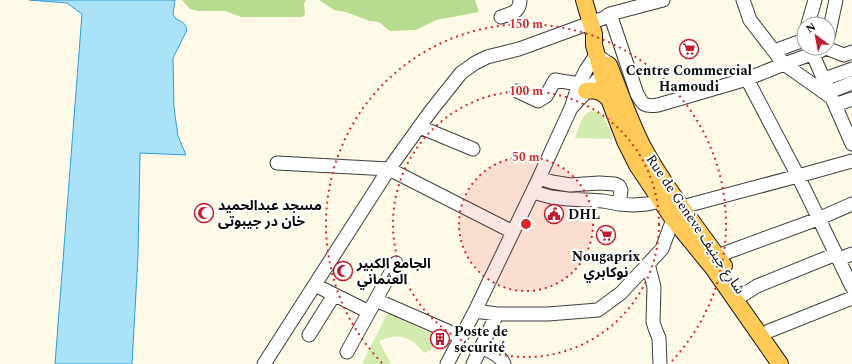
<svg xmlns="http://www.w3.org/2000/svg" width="852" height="364" viewBox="0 0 852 364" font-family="Spectral,'Noto Sans Arabic',serif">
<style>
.green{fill:#d3ebb0}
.forest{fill:#b8dc8f}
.water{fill:#aae2f9;stroke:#2d9ed4}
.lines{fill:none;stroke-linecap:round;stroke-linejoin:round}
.minor-casing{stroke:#3d3d3d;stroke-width:15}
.major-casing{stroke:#1b1b1b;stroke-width:18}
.minor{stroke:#fff;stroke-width:13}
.major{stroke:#ffca58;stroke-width:16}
.ring{fill:none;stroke:#d62828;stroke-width:2;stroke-dasharray:2 4}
.labels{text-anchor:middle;stroke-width:4;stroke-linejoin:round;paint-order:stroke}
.poi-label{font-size:14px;font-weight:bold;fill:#0a0a0a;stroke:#fff;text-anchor:start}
.street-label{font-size:14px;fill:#0a0a0a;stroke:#fff}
.centre{fill:#d62828;stroke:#fff;stroke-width:2}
.ring-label{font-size:12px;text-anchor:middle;font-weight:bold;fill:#d62828;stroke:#fff;stroke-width:4;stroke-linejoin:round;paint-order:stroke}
</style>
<rect width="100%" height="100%" fill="#fff9e8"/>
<!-- green -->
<path class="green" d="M592 111 601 113 603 115 613 139 575 138C579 128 581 114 592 111Z
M388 312 428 332 430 327 440 333 431 350 424 353C412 337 399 332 379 341L391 364H362Z"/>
<!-- forest -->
<path class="forest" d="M182 0H306L304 4 305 14 302 17H241L225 11H198L190 9Z
M319 0H475L479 12 436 20 416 30 390 31 379 22 370 21 346 12 334 10Z"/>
<!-- water -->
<path class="water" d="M29 0H175L173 14 176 19C183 22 185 23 187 30L173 58 174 108 178 136 186 155 140 153 138 255 132 364H55L82 14 67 3Z"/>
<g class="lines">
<!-- minor casing -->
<g class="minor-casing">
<path id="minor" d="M743 0 750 20 784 64 832 98
M610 14 637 94C643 105 645 107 658 105L747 79 784 64 820 51 825 48
M501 17C511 13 520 13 520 0
M808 24 815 0
M828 37 836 0
M810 48 852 144
M826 48 844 55 852 52
M774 51 804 40
M747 79 798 176 852 287
M824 79 852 69
M517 91 538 101 546 96 555 80 579 84
M829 92 852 83
M835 105 852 99
M420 127 473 149
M277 163 389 169 513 232
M539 178 552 182 570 185 599 183 615 184 619 186 621 190 619 204
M533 192 551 197 568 199 603 201 619 204 633 205 647 204 661 201
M717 256 818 219 852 204
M839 259 852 254
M315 285 369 312
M376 300 461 337
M735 300 757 286 836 254
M475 311 497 314H548L598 310 621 293 648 264
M769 331 852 298
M309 335 334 295
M481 347C489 351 501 355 504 364
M347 352 396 263
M264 364 389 169 430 112 461 73 475 63 487 57 519 49 604 18 610 14 663 0
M447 364 475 311 539 178 571 108 579 84 586 70 596 55 608 63 602 75 571 108
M473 364 497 314
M660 364 659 338 656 331 653 322 654 287 648 264 662 249 673 219 682 207 798 176 852 161"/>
</g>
<!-- major casing -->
<g class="major-casing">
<path id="major" d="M584 0 594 34V45L609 99 625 141 637 165 673 219 713 268 780 364
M609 65C620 92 629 119 642 145 665 188 696 226 724 266
M586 91C597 89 602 92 609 99"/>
</g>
<!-- minor -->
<use href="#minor" class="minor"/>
<!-- major -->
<use href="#major" class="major"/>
</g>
<!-- distance rings -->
<circle cx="526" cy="224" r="67" fill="#d62828" fill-opacity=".12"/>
<g class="ring">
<circle cx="526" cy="224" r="67"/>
<circle cx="526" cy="224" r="133"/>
<path d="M382 363A200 200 0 1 1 670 363"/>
</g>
<!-- icons -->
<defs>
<g id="supermarket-ring" transform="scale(1)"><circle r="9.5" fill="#fff" stroke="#c11c31" stroke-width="1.5"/><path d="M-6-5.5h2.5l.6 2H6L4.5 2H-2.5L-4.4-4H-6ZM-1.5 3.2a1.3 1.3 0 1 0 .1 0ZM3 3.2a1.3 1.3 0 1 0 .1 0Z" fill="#c11c31"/></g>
<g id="mosque-ring" transform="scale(1)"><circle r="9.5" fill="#fff" stroke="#c11c31" stroke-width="1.5"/><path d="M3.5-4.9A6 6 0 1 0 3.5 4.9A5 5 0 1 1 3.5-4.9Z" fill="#c11c31"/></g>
<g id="civic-ring" transform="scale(1)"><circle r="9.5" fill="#fff" stroke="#c11c31" stroke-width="1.5"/><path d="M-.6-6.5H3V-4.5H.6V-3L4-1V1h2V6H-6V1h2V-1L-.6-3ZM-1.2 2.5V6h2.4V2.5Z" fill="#c11c31"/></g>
<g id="building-ring" transform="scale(1)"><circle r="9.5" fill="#fff" stroke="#c11c31" stroke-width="1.5"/><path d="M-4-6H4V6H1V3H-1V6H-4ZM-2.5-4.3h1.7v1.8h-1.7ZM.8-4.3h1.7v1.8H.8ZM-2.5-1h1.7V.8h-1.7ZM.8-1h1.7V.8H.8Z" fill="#c11c31"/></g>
</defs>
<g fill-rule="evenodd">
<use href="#supermarket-ring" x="689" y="49"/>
<use href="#mosque-ring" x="204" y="213"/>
<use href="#civic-ring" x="554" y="214"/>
<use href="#supermarket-ring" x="606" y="235"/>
<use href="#mosque-ring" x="343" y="271"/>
<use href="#building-ring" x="440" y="339"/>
</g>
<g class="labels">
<!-- poi labels -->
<g class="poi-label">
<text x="689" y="75" text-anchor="middle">Centre Commercial<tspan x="689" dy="16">Hamoudi</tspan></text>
<text x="218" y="210">مسجد عبدالحمید<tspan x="218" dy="16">خان در جیبوتی</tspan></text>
<text x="568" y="219">DHL</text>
<text x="606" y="261" text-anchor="middle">Nougaprix<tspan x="606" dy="16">نوكابري</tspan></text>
<text x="357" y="268">الجامع الكبير<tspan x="357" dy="16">العثماني</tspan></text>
<text x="454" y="336">Poste de<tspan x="454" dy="16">sécurité</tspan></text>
</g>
<!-- street labels -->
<g class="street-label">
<text transform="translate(696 224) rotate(56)" y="5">Rue de Genève شارع جينيف</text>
</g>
</g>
<circle cx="526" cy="224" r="6" class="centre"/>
<g class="ring-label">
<text x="526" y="28">150 m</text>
<text x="526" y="95">100 m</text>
<text x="526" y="161">50 m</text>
</g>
<!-- north arrow -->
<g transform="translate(816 36) rotate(328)"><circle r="19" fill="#ffffff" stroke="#9d9d9d"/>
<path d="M0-3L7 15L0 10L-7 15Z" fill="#c11c31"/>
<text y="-6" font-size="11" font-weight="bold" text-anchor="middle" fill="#0a0a0a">N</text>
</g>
</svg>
